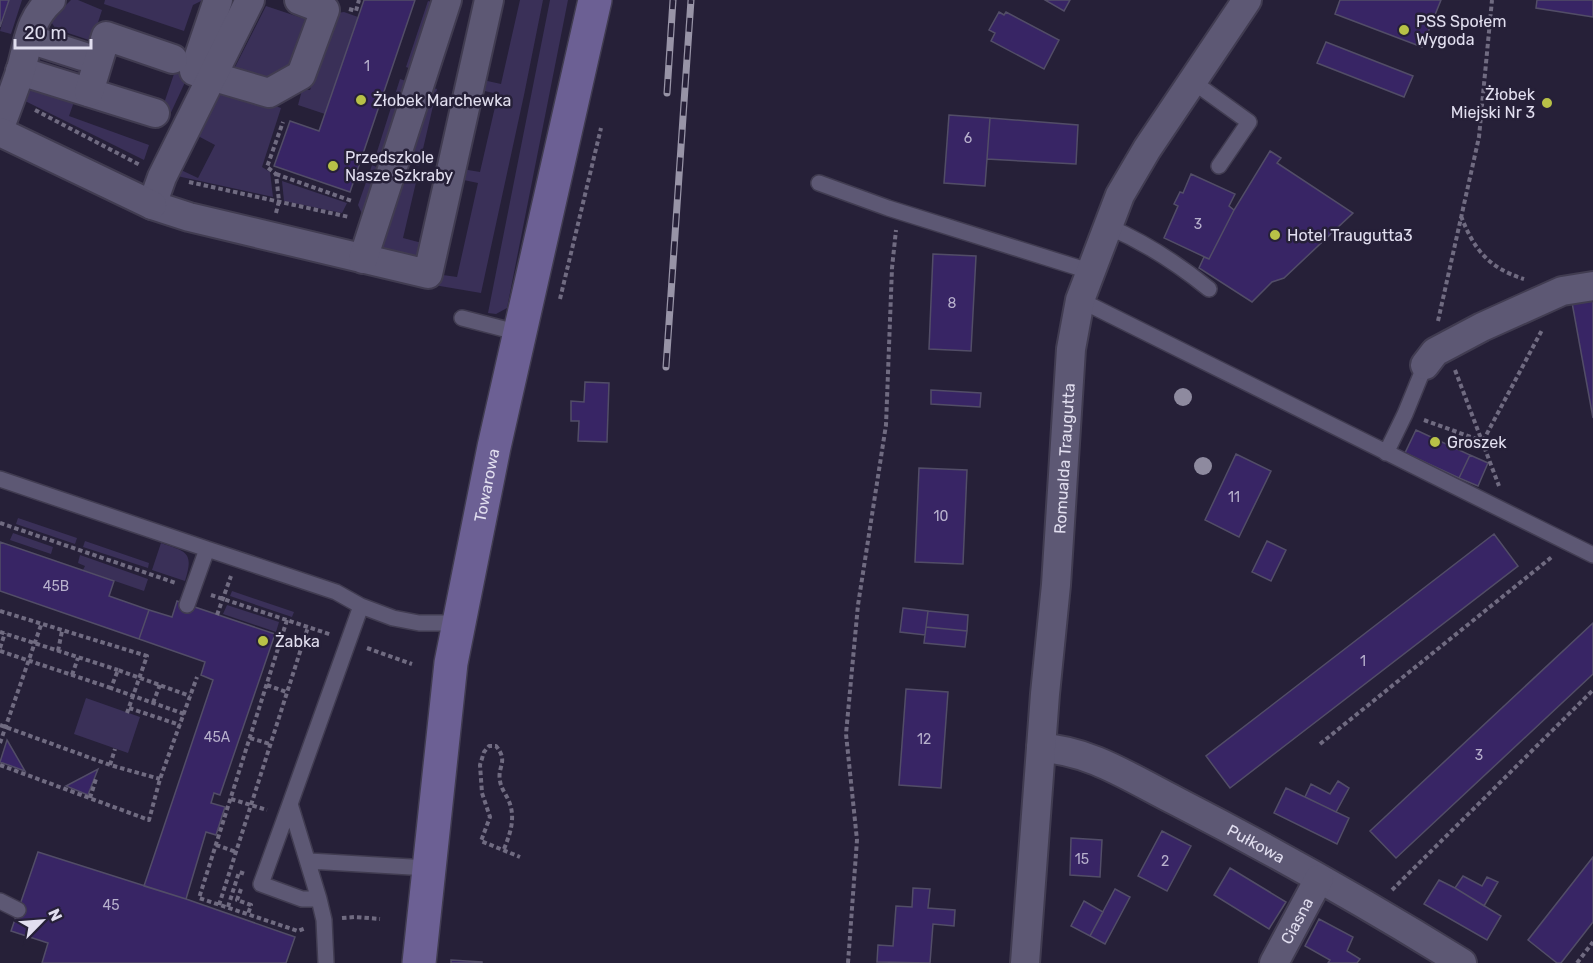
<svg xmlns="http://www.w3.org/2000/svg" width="1593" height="963" viewBox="0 0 1593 963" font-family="Rubik,sans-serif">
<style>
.green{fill:#3a3058}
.building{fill:#382565;stroke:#524d67;stroke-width:1.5}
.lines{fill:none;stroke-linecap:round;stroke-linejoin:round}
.service-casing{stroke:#413c51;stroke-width:18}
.minor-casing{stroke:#413c51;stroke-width:32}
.secondary-casing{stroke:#413c51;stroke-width:36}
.path{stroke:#706b81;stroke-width:4;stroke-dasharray:4.5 3;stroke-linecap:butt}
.service{stroke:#5d5874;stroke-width:15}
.minor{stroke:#5d5874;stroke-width:28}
.secondary{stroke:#6c6094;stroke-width:33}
.rail-casing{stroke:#9894a7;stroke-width:7}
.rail{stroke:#262038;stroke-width:4.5;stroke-dasharray:14;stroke-linecap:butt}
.tree{fill:#8e8a9f}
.poi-dot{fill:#b8c147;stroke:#262038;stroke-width:2}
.labels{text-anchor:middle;stroke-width:5;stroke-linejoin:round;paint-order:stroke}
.number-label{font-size:14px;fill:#b7b0cc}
.poi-label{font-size:16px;fill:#e1deef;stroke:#262038;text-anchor:start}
.street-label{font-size:16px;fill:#e1deef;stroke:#262038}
</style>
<rect width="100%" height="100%" fill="#262038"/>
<!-- green -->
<path class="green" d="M9 0H22L11 34 0 31Z
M71 0H78L102 10 92 41 56 29 51 22 53 18Z
M105 0H203L193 5 184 31 104 4Z
M520 0H543L524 95 481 293 434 285 436 274 457 277 478 183 459 179 462 169 480 172 498 94 480 90 483 80 501 84Z
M550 0H568L507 308 496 314 488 313Z
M428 1 438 4 416 71 406 67Z
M266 6 305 19 288 66 263 81 234 69Z
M344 12 358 17 325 114 298 105 302 90H310L337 13Z
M175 71 186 74 187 78 167 121 159 118Z
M400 79 412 83 387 158 376 155Z
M429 87 437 89 419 166 404 162Z
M24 88 75 99 69 116 149 145 144 160 19 98Z
M228 90 281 108 262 167 270 172 273 197 177 176 181 170 198 178 215 145 198 136 221 93Z
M372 165 383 170 365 220 358 205Z
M400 174 417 178 403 238 422 243 420 251 415 256 379 248Z
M282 181 347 203 342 213 284 201Z
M18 518 77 538 75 544 16 524Z
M13 533 53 547 51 554 10 540Z
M85 541 149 563 148 568 83 547Z
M161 543C187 552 194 552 185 581L152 570Z
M80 555 148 579 144 591 83 570 85 566 78 563Z
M232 591 294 612 292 617 230 596Z
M227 605 279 622 276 632 223 614Z
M86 698 140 717 128 753 74 734Z"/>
<!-- building -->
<path class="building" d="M0 0H9L0 27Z
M364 0H415L350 192 274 166 290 121 319 131Z
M1045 0H1070L1064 11Z
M1340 0H1441L1422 47 1335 14Z
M1537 0H1593V17L1536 8Z
M999 12 1004 15 1006 12 1059 40 1044 69 991 41 995 33 989 30Z
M1326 42 1413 76 1404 97 1317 63Z
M949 115 990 118 985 186 944 183Z
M990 118 1078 125 1076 164 987 159Z
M1270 151 1281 158 1277 163 1353 213 1284 278 1272 282 1252 302 1199 268 1204 257 1209 259 1234 210Z
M1191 174 1235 194 1229 206 1234 210 1209 259 1164 238 1178 206 1174 204 1180 192 1183 193Z
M933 254 976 256 971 351 929 349Z
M1593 293V418L1571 297Z
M585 382 609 383 607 442 578 441 579 421H571V401L584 402Z
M931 390 981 393 980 407 931 404Z
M1416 430 1470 455 1459 478 1405 453Z
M1236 454 1271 471 1239 537 1205 520Z
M1470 455 1488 463 1478 486 1459 478Z
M919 468 967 470 963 564 915 562Z
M1494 534 1518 566 1230 788 1206 756Z
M1267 541 1286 550 1271 581 1252 572Z
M0 542 114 581 109 596 149 610 139 639 0 591Z
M177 601 275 634 220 795 214 793 211 803 225 807 216 835 206 832 186 899 144 886 213 680 201 675 205 662 139 639 149 610 172 617Z
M903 608 928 611 925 635 900 632Z
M928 611 968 615 967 631 926 627Z
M1593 623V674L1396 858 1370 831Z
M926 627 967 631 965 647 924 643Z
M906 689 948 692 941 788 899 785Z
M7 740 25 771 0 762Z
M98 769 88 795 66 786Z
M1338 781 1349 788 1336 812 1305 797 1311 784 1330 794Z
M1286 788 1349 818 1337 844 1274 813Z
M1162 831 1191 846 1167 891 1138 876Z
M1071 838 1102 840 1100 877 1070 875Z
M38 852 186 899 295 937 286 963H42L48 943 11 931Z
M1593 857V922L1561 963H1557L1528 940Z
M1230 868 1286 902 1269 929 1214 895Z
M1463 876 1482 886 1487 877 1498 882 1484 906 1455 888Z
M1439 880 1455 888 1501 916 1487 940 1424 904Z
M913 888 930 889 928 908 955 910 954 926 933 924 930 963 877 962 878 945 893 946 896 906 912 907Z
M1115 889 1130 897 1105 944 1090 936Z
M1084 901 1103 912 1090 936 1071 926Z
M1319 919 1353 937 1347 951 1360 959 1357 963H1328L1330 960 1305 946Z
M451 960 482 962V963H451Z"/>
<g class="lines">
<!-- service casing -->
<g class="service-casing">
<path id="service" d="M1192 81 1249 122 1219 166
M819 183 888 208 1089 271
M1107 226C1144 242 1177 263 1209 289
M1080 300 1593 555
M462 318 520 333
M1386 453 1405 414 1425 365
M0 479 207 549
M187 605 207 549 336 592 361 606 393 618 419 623H458
M290 804 261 884 302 899H319
M309 861 428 868
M0 901 18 910
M326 963 324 920 319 899 290 804 361 606"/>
</g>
<!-- minor casing -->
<g class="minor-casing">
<g id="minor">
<path d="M218 0 194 71 269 93 301 75 325 10 299 0"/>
<path d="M250 0 162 177 152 205 189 217 428 274 489 0"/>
<path d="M29 39 82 56"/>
<path d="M20 71 155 113"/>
<path d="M89 92 106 36 173 59"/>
<path d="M0 127C7 108 15 88 21 69 29 41 29 20 51 0"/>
<path d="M0 132 152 205"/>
<path d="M363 259 447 0"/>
<path d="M1425 365 1435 352 1482 327 1562 291 1593 286"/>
<path id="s1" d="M1041 748C1090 750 1132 779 1176 801 1273 851 1369 905 1462 963"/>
<path id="s2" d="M1025 963 1045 694 1056 585 1071 349 1080 300 1120 195 1147 149 1247 0"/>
<path id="s3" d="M1274 963 1319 879"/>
</g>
</g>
<!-- secondary casing -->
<g class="secondary-casing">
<g id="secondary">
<path id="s4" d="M419 963 451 663 494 447 595 0"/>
</g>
</g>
<!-- path -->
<path class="path" d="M349 9 356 11 359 0
M35 110 140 165
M276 174 352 201
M189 182 349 217
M276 213 279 201 276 174 267 167 283 122
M1461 216C1474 250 1489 268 1524 279
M560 299 601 128
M1438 321 1479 137 1492 0
M1455 370 1499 486
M1424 420 1482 441
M1483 441 1542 330
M0 523 176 583
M211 595 332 635
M0 611 147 656 127 713
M217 615 231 576
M287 620 199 898 298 931 306 928
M0 632 118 670
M0 648 5 633
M367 648 412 664
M0 651 111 688
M58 651 62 631
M72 675 78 658
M267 685 286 692
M153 703 160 685
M129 708 180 725
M184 714 111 688 118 670 190 696
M0 725 110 765 160 779
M250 738 270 744
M0 743 41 625
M1320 744 1553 556
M0 765 149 820 160 779 197 677
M110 765 115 749
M90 798 96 779
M231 799 267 810
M216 845 236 852
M504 849C511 832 516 816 508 799 505 793 501 788 500 781 497 766 509 762 496 746H489L484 752 480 765 482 793 490 817 481 841 520 857
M241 889 237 900 251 905 248 914
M1392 890 1593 690
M219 905 308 627
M228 907 239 872 245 874
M342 918 355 917 380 919
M848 963 857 840 846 734 858 605 886 425 892 268 896 230
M1577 963 1593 942"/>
<!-- service -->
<use href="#service" class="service"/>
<!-- minor -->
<use href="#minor" class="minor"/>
<!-- secondary -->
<use href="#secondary" class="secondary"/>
<!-- rail casing -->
<g class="rail-casing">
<path id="rail" d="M667 93 673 0
M666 367 691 0"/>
</g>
<!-- rail -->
<use href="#rail" class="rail"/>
</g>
<!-- trees -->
<g class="tree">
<circle cx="1183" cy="397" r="9"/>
<circle cx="1203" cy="466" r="9"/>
</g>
<!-- markers -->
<g class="poi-dot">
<circle cx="1404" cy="30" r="6"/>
<circle cx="361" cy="100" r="6"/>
<circle cx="1547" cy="103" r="6"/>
<circle cx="333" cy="166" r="6"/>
<circle cx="1275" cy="235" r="6"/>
<circle cx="1435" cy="442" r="6"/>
<circle cx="263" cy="641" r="6"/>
</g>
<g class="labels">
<!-- number labels -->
<g class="number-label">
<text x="367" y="71">1</text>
<text x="968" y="143">6</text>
<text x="1198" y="229">3</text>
<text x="952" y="308">8</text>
<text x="1234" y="502">11</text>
<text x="941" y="521">10</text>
<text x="56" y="591">45B</text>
<text x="1363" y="666">1</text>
<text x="217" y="742">45A</text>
<text x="924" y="744">12</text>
<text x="1479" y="760">3</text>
<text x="1082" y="864">15</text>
<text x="1165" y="866">2</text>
<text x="111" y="910">45</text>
</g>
<!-- poi labels -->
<g class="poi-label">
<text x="1416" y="27">PSS Społem<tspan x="1416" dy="18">Wygoda</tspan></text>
<text x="1535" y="100" text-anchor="end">Żłobek<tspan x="1535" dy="18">Miejski Nr 3</tspan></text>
<text x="373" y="106">Żłobek Marchewka</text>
<text x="345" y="163">Przedszkole<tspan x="345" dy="18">Nasze Szkraby</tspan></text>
<text x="1287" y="241">Hotel Traugutta3</text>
<text x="1447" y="448">Groszek</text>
<text x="275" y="647">Żabka</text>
</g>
<!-- street labels -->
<g class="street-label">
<text dy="6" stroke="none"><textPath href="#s2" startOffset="506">Romualda Traugutta</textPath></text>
<text dy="6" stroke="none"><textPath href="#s4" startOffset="483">Towarowa</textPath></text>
<text dy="6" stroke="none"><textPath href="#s1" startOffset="237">Pułkowa</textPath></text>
<text dy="6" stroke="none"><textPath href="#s3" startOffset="48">Ciasna</textPath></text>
</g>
</g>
<!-- north arrow -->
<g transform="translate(42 921) rotate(65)" stroke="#262038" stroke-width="4.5" paint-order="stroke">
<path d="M0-4.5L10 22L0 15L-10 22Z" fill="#e1deef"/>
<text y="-9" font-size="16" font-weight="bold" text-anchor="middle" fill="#e1deef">N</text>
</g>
<!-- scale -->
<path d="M15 39v9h76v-9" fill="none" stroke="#e1deef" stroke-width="3"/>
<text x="24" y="39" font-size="18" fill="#e1deef" stroke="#262038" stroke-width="4.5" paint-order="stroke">20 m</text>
</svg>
